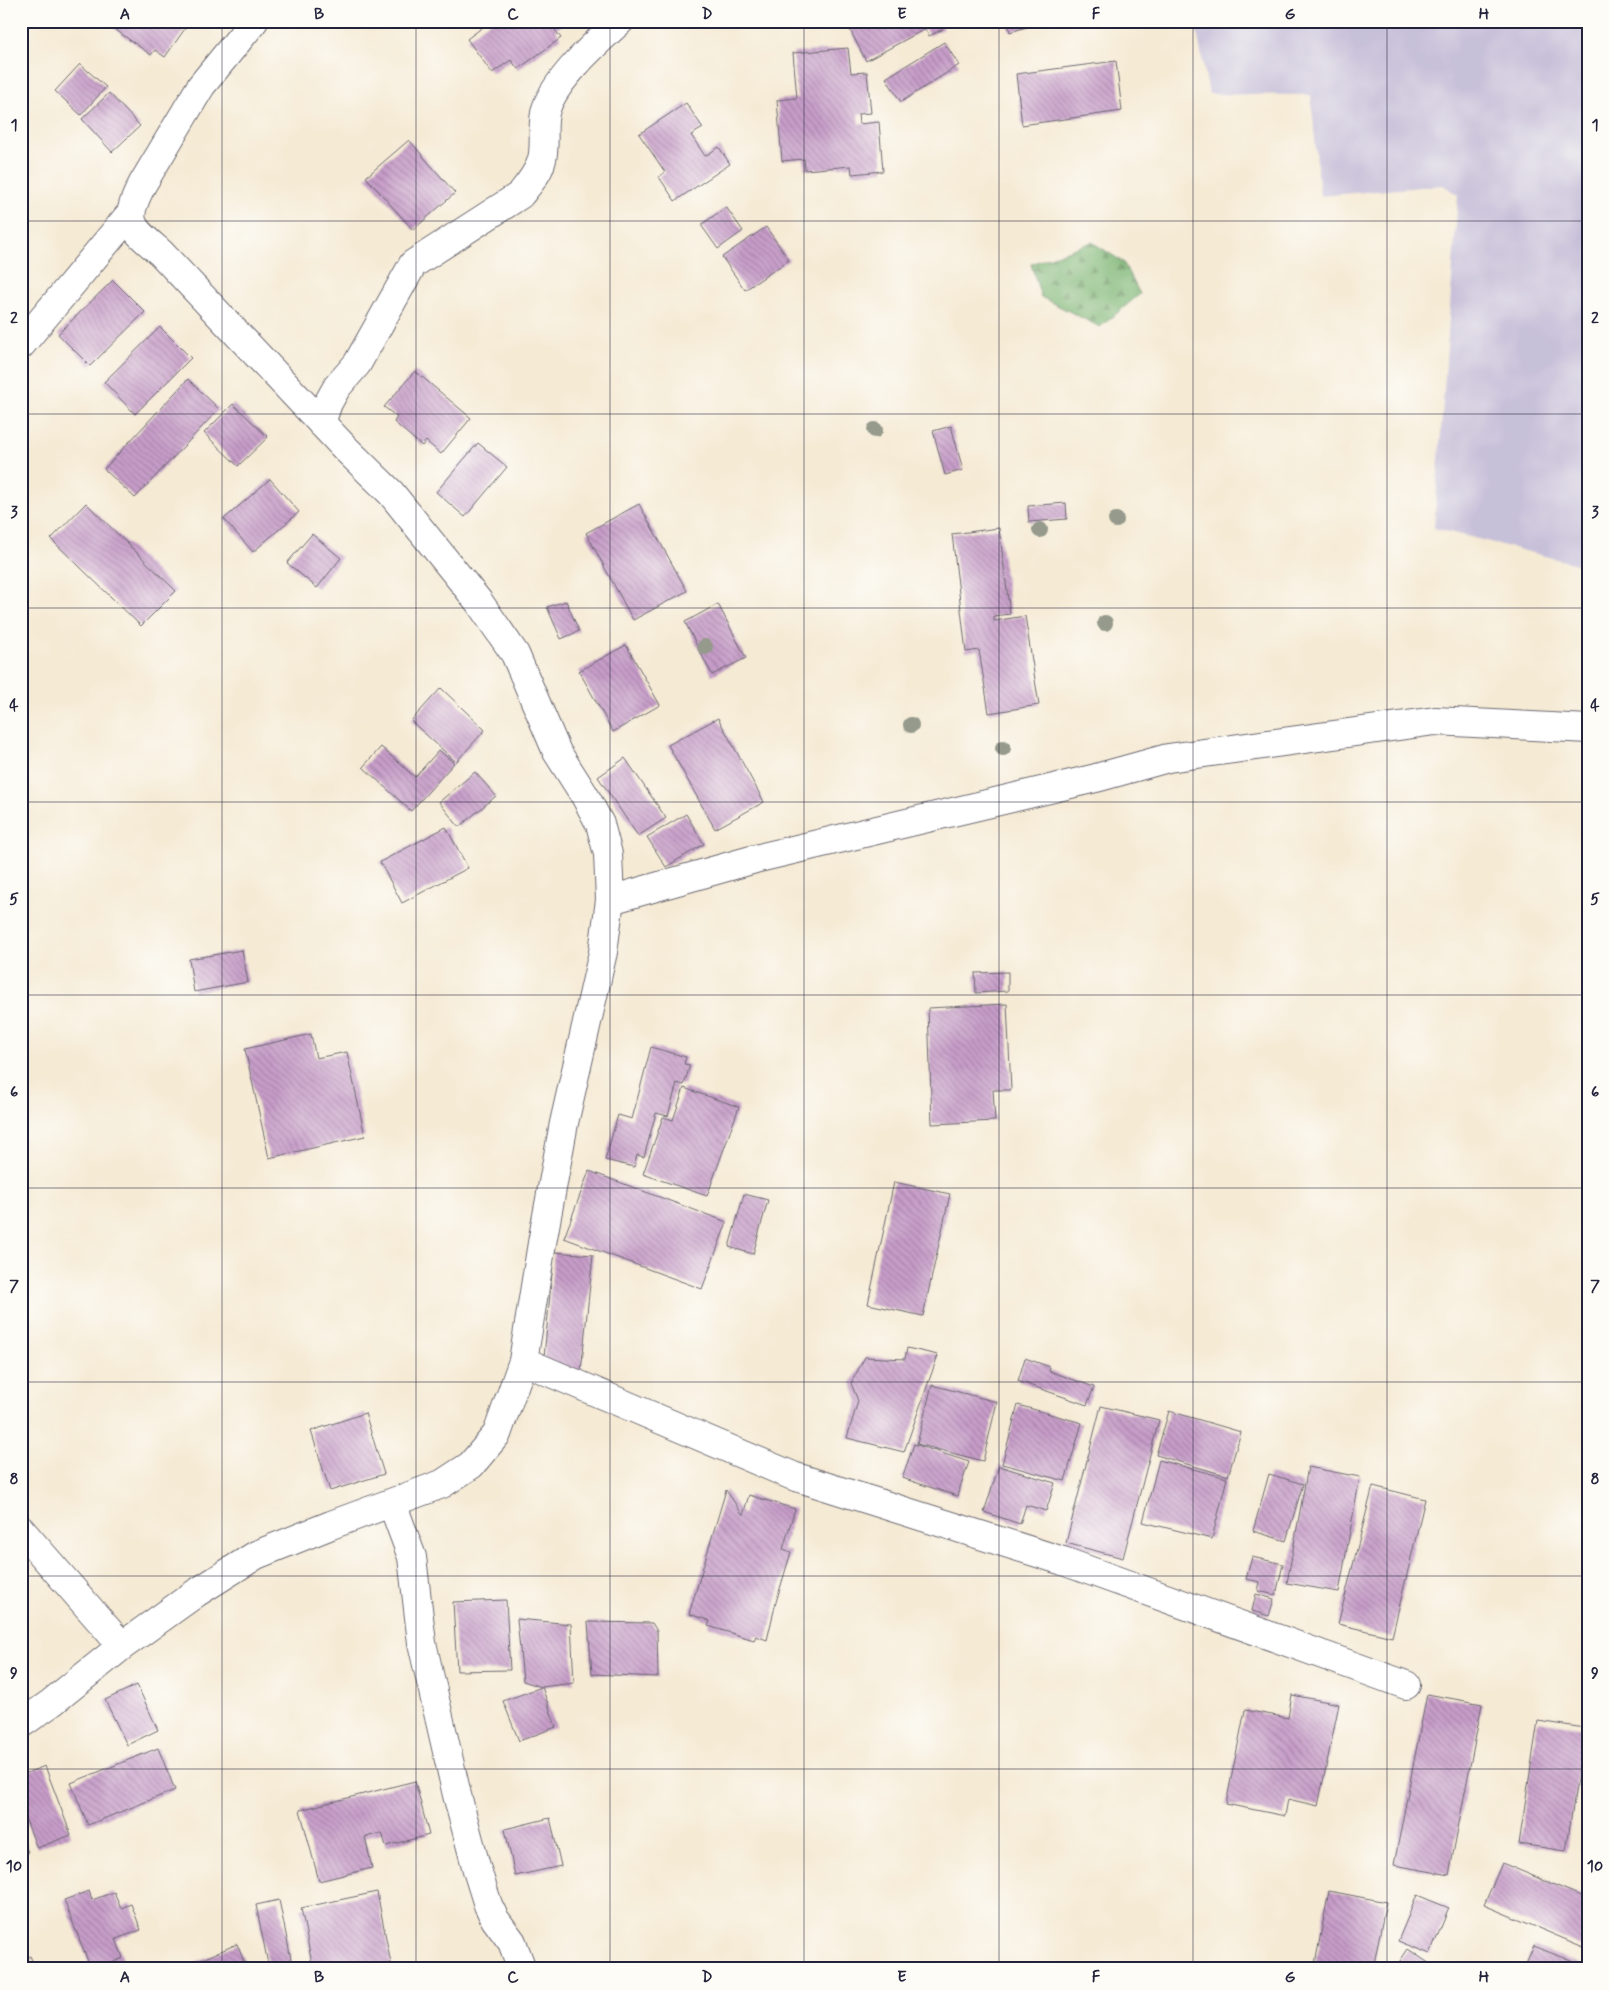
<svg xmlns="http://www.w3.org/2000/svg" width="1609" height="1990" viewBox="0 0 1609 1990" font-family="Mynerve,sans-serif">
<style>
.industrial{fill:#c7c0d9}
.forest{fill:url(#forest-firs);stroke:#506c58}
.building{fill:url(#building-back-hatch)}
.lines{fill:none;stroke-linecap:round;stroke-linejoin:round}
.street-casing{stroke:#6c6871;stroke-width:30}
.street{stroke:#fff;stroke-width:28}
.tree{fill:#959a8c}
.grid{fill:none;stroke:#22223b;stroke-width:1;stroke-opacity:0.55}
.neatline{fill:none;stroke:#22223b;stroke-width:2}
.grid-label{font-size:16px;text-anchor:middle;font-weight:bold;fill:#22223b}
</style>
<defs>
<pattern id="forest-firs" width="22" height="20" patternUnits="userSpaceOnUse" patternTransform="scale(1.25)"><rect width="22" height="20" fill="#7eb674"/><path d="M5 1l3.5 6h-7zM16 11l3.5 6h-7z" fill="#679460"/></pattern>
<pattern id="building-back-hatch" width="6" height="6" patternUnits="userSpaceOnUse" patternTransform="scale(1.25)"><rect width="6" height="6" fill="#c79dc9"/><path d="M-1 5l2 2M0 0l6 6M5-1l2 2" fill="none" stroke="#a180a4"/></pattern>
</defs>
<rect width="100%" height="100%" fill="#fdfcf7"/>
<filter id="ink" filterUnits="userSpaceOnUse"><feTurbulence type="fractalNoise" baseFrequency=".02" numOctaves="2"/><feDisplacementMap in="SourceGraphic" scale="10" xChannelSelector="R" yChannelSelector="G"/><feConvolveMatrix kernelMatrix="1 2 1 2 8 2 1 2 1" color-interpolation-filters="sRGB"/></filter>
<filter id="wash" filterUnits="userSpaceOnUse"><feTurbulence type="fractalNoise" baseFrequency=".0096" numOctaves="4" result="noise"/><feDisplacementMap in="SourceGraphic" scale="20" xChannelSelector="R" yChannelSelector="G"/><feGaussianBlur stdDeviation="1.12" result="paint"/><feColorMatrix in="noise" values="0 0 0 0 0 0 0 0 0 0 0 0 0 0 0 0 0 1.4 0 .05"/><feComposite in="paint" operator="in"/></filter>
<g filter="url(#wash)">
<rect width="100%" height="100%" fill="#f5ead4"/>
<!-- industrial -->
<path class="industrial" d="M1195 21H1588V567L1434 528 1458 195 1443 185 1320 196 1311 95 1209 94Z"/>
<!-- forest -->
<path class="forest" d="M1092 242 1123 262 1140 294 1100 327 1041 297 1031 264Z"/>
<g id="blocks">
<!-- building -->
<path class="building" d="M118 21H186L189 23 165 57 155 50 151 55 113 28Z
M491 21H568L555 30 561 38 518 69 511 60 492 73 467 39Z
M861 21H939L943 29 929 36 925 29 866 61 849 28Z
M1007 21H1043V22L1010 32Z
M944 42 959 65 901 102 886 78Z
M848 48 851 73 867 72 871 113 858 114 859 124 879 122 883 171 852 174 851 166 805 170 804 159 782 161 777 100 797 98 793 53Z
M1116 61 1122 111 1022 125 1016 74Z
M80 64 106 87 81 115 55 91Z
M109 93 140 126 112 152 82 119Z
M686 103 703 128 691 135 705 156 719 147 730 164 675 201 659 177 665 172 639 134Z
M409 140 455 193 413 230 366 177Z
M726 207 743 231 718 249 701 225Z
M766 227 789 260 745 290 722 257Z
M113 280 145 312 90 366 58 334Z
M160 327 191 358 135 414 104 382Z
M415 371 471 418 441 454 426 441 422 446 394 422 397 417 384 407Z
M188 379 219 409 135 498 104 469Z
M233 404 268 437 238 466 204 433Z
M951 426 963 470 945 475 933 431Z
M478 443 507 467 465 517 436 492Z
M270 479 299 512 253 552 224 519Z
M86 503 176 591 141 626 51 539Z
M1066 503 1067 519 1029 522 1028 506Z
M639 504 687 591 633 620 586 533Z
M999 528 1010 614 994 616V621L1025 616 1039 705 989 713 979 650 966 652 952 534Z
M312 534 341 558 317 588 287 563Z
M566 601 579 631 561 639 547 607Z
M718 604 746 658 712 675 685 622Z
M626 645 660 705 613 732 579 671Z
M441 688 485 730 456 762 411 721Z
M718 718 764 802 715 829 668 745Z
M381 747 415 777 439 750 454 763 411 811 363 767Z
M625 758 666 818 638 836 598 777Z
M475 772 496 796 459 827 439 802Z
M686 814 704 844 666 867 647 837Z
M446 827 468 868 402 903 380 862Z
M242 950 248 982 194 992 189 959Z
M1008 972V991L976 993 975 973Z
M1007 1004 1011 1090H993L995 1121 932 1124 928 1008Z
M311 1034 316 1058 347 1052 365 1136 269 1158 245 1049Z
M651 1047 686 1057 684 1064 690 1065 684 1085 677 1083 668 1116 656 1113 644 1157 637 1155 634 1167 605 1160 618 1115 632 1119Z
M684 1088 739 1107 707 1196 643 1174 663 1117 673 1120Z
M589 1171 727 1222 702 1289 564 1238Z
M894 1182 950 1194 923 1316 868 1304Z
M744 1194 768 1200 753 1254 729 1247Z
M554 1252 593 1255 581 1372 543 1368Z
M907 1348 938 1355 904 1452 847 1438 858 1401 851 1383 865 1357 905 1359Z
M1025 1358 1050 1367 1049 1371 1094 1387 1087 1405 1018 1381Z
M932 1385 997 1402 983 1461 917 1444Z
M1018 1405 1082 1423 1065 1481 1002 1464Z
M1101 1406 1159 1420 1123 1558 1066 1543Z
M1169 1411 1241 1432 1228 1476 1156 1455Z
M365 1413 384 1474 330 1491 311 1431Z
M914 1444 969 1462 957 1496 902 1478Z
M1159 1460 1227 1478 1212 1539 1143 1522Z
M999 1466 1055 1483 1046 1511 1026 1505 1020 1524 984 1512Z
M1308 1467 1360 1477 1339 1592 1287 1583Z
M1269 1474 1303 1484 1286 1541 1253 1531Z
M1373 1486 1425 1499 1392 1637 1338 1624Z
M726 1490 743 1515 749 1495 795 1509 783 1549 791 1552 776 1602 767 1640 756 1636 754 1640 708 1626 710 1621 689 1614Z
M1252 1557 1283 1564 1276 1595 1258 1591 1260 1582 1246 1579Z
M1256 1594 1274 1599 1269 1616 1252 1611Z
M506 1600 510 1670 457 1671 453 1602Z
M517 1619 571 1624 574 1683 542 1687 523 1681Z
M588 1622 652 1623 657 1631 658 1677 592 1674Z
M137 1685 158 1730 127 1745 105 1700Z
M542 1687 556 1727 519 1741 503 1701Z
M1427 1694 1482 1704 1449 1875 1394 1865Z
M1292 1695 1339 1704 1318 1806 1288 1799 1285 1816 1226 1804 1245 1710 1288 1718Z
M1538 1721 1585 1728 1566 1851 1519 1844Z
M158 1748 175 1790 88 1825 71 1783Z
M45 1766 71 1835 37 1848 21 1808V1775Z
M415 1781 429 1835 386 1846 382 1833 365 1837 372 1868 319 1881 300 1810Z
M550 1818 561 1866 515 1876 505 1829Z
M1587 1825H1588V1851L1583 1850Z
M21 1835 28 1852 21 1854Z
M1502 1863 1588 1899V1949L1484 1905Z
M89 1891 92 1900 114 1892 121 1908 131 1904 141 1930 116 1939 123 1958 97 1969H91L64 1900Z
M1329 1891 1386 1902 1373 1969H1314Z
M377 1892 392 1969H313L301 1908Z
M1417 1895 1449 1908 1430 1954 1398 1941Z
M279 1900 293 1969H269L256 1905Z
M237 1944 247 1969H198L196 1962Z
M1534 1946 1588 1968V1969H1524Z
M1408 1949 1430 1964 1426 1969H1399L1396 1967Z
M30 1956 36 1969H21V1961Z"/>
</g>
</g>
<g filter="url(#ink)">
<use href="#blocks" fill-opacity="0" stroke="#6c6871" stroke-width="1"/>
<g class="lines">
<!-- street casing -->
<g class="street-casing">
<path id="street" d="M21 345 130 214
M321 423 328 403 337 387 357 364 413 264 520 195C528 185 539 173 542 159 546 143 541 125 546 109 555 80 597 42 620 21
M610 900 755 859 1096 778 1168 758 1435 721 1588 729
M523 1361 793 1476 1063 1561 1406 1685
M392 1503 412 1557 422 1643 457 1795 477 1870 488 1905 495 1919 512 1942 522 1969
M21 1530 122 1646
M21 1724 51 1703 122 1646 196 1593 256 1555 331 1525 442 1484 471 1465 497 1434 523 1361 542 1243 564 1123 603 952 610 900 608 854 600 824 585 796 557 752 515 654 479 602 391 493 345 448 161 253C130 226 122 223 143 183L201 86 254 21"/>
</g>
<!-- street -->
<use href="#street" class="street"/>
</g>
<!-- trees -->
<g class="tree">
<circle cx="875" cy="430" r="8"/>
<circle cx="1116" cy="520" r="8"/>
<circle cx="1040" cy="530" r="8"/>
<circle cx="1105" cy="623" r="8"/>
<circle cx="705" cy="647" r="8"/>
<circle cx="911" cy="725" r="8"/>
<circle cx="1003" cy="748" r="8"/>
</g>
</g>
<!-- grid -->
<path class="grid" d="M222 21V1969M416 21V1969M610 21V1969M804 21V1969M999 21V1969M1193 21V1969M1387 21V1969M21 221H1588M21 414H1588M21 608H1588M21 802H1588M21 995H1588M21 1188H1588M21 1382H1588M21 1576H1588M21 1769H1588"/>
<!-- margin -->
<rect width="1609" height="1990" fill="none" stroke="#fdfcf7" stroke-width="55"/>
<rect x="28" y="28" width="1554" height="1934" class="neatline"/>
<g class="grid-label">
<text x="125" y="19">A</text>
<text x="319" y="19">B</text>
<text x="513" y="19">C</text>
<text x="707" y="19">D</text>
<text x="902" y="19">E</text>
<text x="1096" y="19">F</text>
<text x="1290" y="19">G</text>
<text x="1484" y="19">H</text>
<text x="14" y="130">1</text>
<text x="1595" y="130">1</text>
<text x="14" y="323">2</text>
<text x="1595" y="323">2</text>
<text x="14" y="517">3</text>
<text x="1595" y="517">3</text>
<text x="14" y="710">4</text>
<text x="1595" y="710">4</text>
<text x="14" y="904">5</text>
<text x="1595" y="904">5</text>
<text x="14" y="1097">6</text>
<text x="1595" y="1097">6</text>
<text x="14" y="1291">7</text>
<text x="1595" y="1291">7</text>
<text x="14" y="1484">8</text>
<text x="1595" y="1484">8</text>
<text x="14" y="1678">9</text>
<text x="1595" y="1678">9</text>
<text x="14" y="1871">10</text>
<text x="1595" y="1871">10</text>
<text x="125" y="1982">A</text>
<text x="319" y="1982">B</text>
<text x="513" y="1982">C</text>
<text x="707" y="1982">D</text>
<text x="902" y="1982">E</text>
<text x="1096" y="1982">F</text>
<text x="1290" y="1982">G</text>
<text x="1484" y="1982">H</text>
</g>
</svg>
